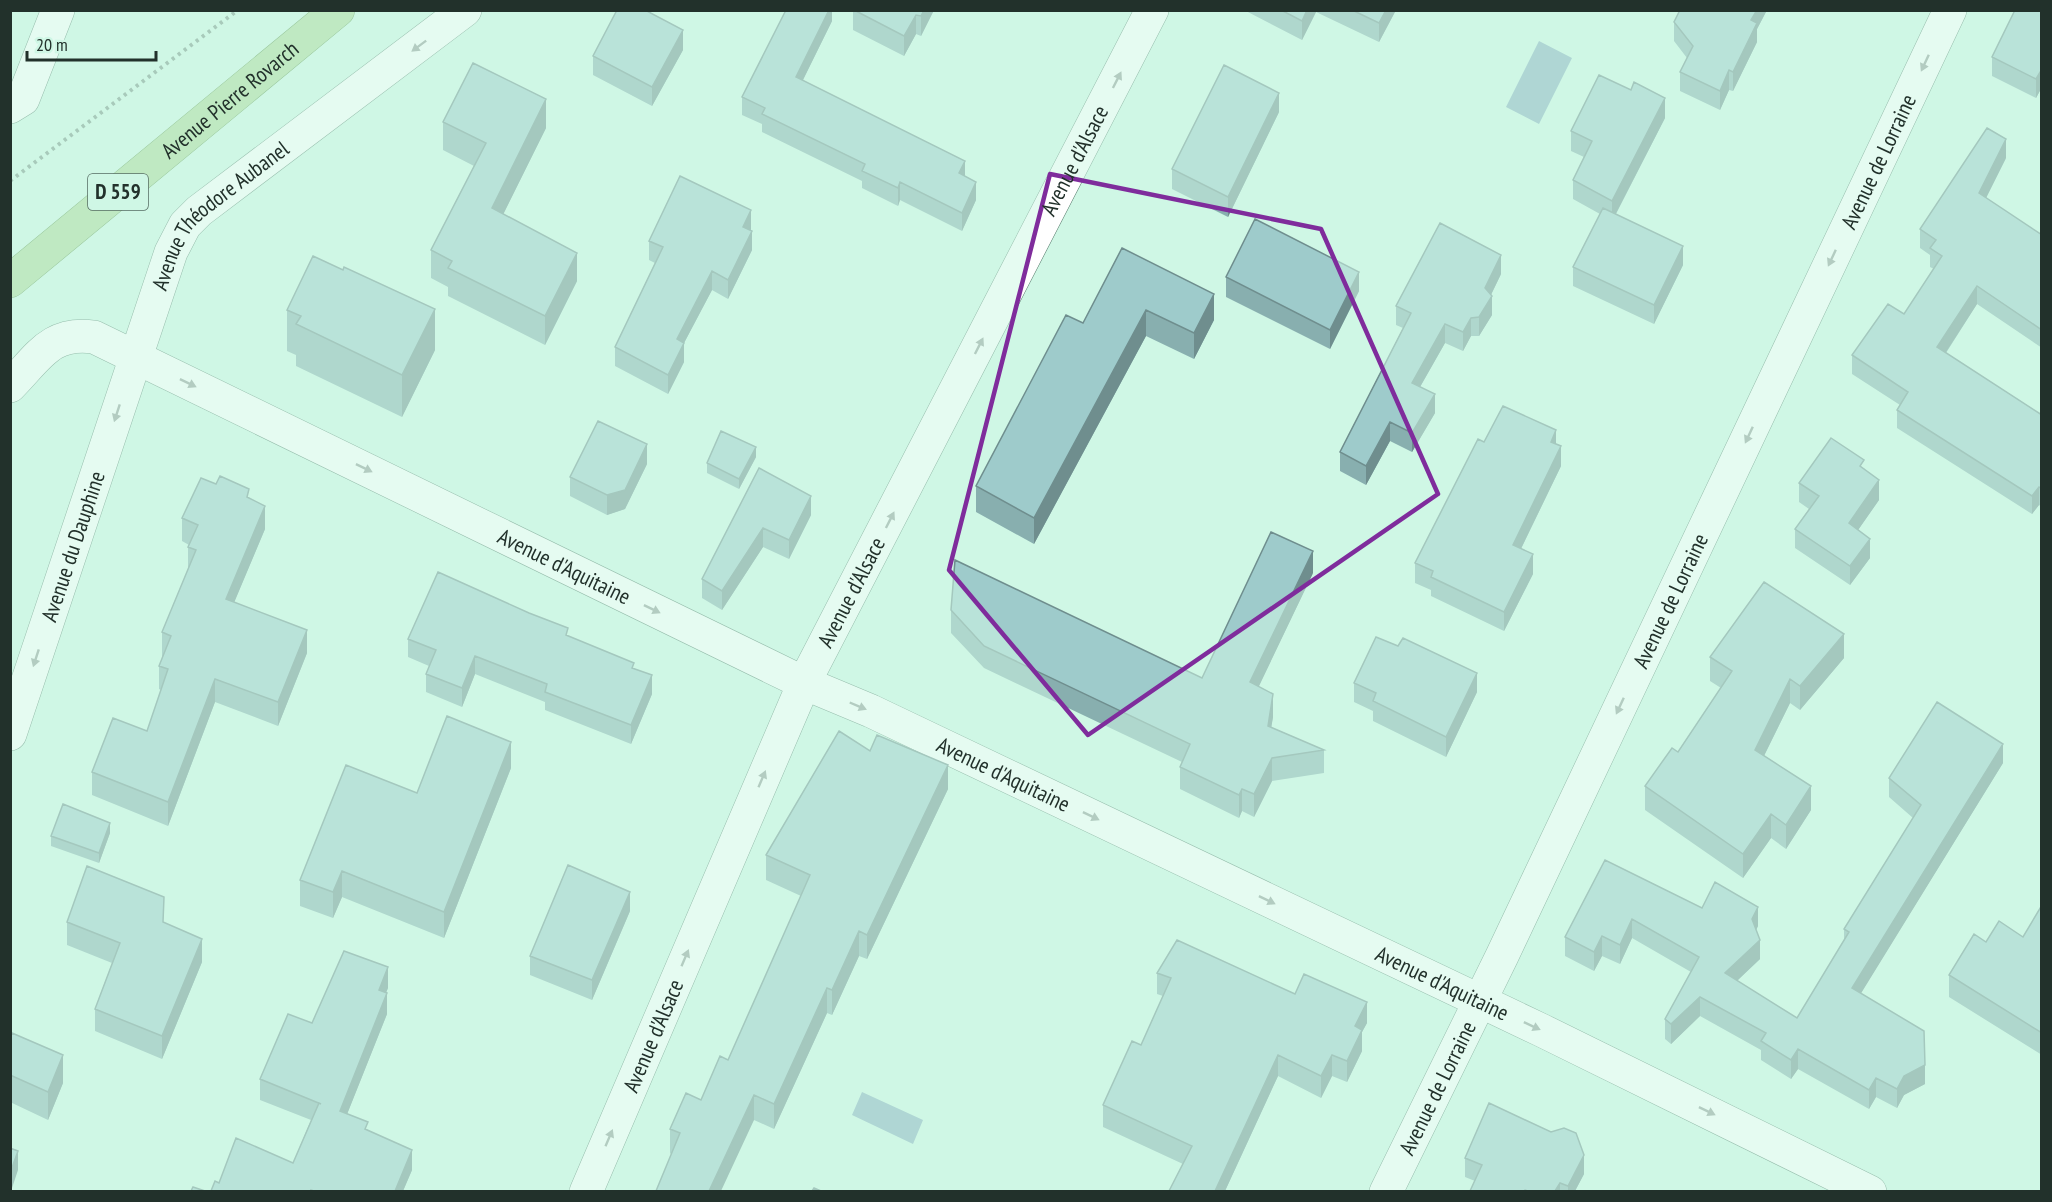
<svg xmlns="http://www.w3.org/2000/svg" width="2052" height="1202" viewBox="0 0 2052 1202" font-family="'PT Sans Narrow',sans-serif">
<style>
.water{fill:#87adbe}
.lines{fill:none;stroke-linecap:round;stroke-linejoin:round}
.street-casing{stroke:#54796a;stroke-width:34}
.primary-casing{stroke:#578c45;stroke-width:34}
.path{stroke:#789387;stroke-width:4;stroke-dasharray:3 4.5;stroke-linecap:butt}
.street{stroke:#fff;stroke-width:33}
.primary{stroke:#abd798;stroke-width:33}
.wall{fill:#88afaf}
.shaded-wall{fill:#6f8e8e}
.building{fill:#9ecbcb;stroke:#6f8e8e;stroke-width:1.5}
.oneway{fill:#909895}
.marked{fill:none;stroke:#7f2c9c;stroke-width:4.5;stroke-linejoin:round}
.labels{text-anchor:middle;stroke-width:4.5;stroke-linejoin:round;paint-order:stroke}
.shield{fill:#cff7e5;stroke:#566c63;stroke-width:1.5}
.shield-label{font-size:21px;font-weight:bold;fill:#22312b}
.street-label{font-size:22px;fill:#22312b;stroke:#cff7e5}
</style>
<rect width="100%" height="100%" fill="#cff7e5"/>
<!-- water -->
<path class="water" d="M1539 41 1572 58 1539 124 1506 107Z
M862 1092 923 1120 913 1144 852 1115Z"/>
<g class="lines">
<!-- street casing -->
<g class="street-casing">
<g id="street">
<path d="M10 107 23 99 58 10"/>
<path id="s1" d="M10 386C39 357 50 331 94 337L804 683 871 711 1541 1030 1870 1192"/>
<path id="s2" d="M10 734 171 252 185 225 199 211 465 10"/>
<path id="s3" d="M586 1192 804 683 1152 10"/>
<path id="s4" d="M1386 1192 1502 956 1950 10"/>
</g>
</g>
<!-- primary casing -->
<g class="primary-casing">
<g id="primary">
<path id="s5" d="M10 281 338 10"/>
</g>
</g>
<!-- path -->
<path class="path" d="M10 181 238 10"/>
<!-- street -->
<use href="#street" class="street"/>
<!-- primary -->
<use href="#primary" class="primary"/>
</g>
<!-- wall -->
<path class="wall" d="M832 10V21L803 80 965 177 976 200 962 231 900 200 898 206 862 188V181L762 132V124L742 115V97Z
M853 10H934L921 36 916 34 904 56 853 30Z
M1244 10H1396L1379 42 1316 12 1302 40Z
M1680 10H1767L1757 29V42L1733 91 1729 90 1720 110 1680 91V72L1687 58 1674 41V22Z
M2042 10V87L2036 98 1992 76V57Z
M683 50 652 106 593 75V56Z
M1279 112 1228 217 1172 189V169Z
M1665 118 1616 214 1683 265 1654 324 1573 286V267L1600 214 1573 199V180L1584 157 1571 151V131Z
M443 122 546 128 503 214 577 281 545 345 448 296V287L431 278V250L474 166 443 150Z
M2006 158 1986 198 2042 235V348L1977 304 1946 353 2042 415V507L2039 505 2032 514 1897 428V410L1900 405 1852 374V355L1904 314 1934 269 1930 267V255L1920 248V229Z
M751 229V230L752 250 728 299 712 290 684 343V362L668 394 615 366V347L655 263 649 260V241Z
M1122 248 1214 320 1194 359 1146 336 1034 544 976 512V486L1083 323Z
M343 270 435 350 402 417 296 366V355L287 351V310Z
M1501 274 1491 295 1492 315 1479 336H1471L1463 351 1445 343 1420 387 1435 413 1412 452 1390 441 1366 485 1340 471V452L1403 328 1396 325V306Z
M1226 277 1359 291 1330 349 1226 297Z
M1484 442 1556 444 1561 466 1521 549 1533 574 1504 631 1431 596V590L1415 583V563Z
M756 457 739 489 707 473V463Z
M647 464 625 509 607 515 570 496V477Z
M759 468 811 515 789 559 763 547 722 610 702 598V579Z
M1864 468 1879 500 1858 530 1870 558 1850 585 1795 548V529L1809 509 1799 502V483Z
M249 498 265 529 234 602 307 653 278 726 215 702 168 826 92 795V772L147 731 161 690 159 689V666L163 656H162V632L188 569V547L189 545 182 541V518Z
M1313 573 1258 687 1273 717 1271 727 1324 750V773L1272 781 1254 817 1242 811 1239 818 1180 789V767L1182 762 984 668 951 633V610L1202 678Z
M568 636 634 668 652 694 631 744 545 710V702L475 674 462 707 426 692V674L429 666 408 657V639Z
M1710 657 1844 658 1800 710 1790 703 1764 756 1811 810 1786 849 1771 838 1743 878 1645 810V786L1678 752 1721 688 1710 681Z
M1354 683 1477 692 1446 757 1373 721V711L1354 702Z
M870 751 948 789 867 959 859 956 832 1015 827 1013 774 1129 754 1120 671 1154 670 1153V1129L701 1100 728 1060 801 896 766 880V855Z
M2003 763 1860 994 1925 1084 1904 1095 1897 1108 1876 1097 1869 1109 1798 1069 1791 1079 1761 1060V1050L1700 1016 1671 1044 1665 1039V1019L1691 972 1632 938 1620 964 1602 956 1594 971 1565 956V937L1605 860 1702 908 1758 926 1756 930 1760 959 1737 981 1797 1018 1844 941V929L1913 818 1889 797V778Z
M511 768 444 938 342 897 333 918 300 906V880L417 793Z
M110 833 99 863 51 846V836Z
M2042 905V1055L1949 997V975L1986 942 2023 937Z
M630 911 592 1000 530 975V956Z
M67 922H164L202 962 162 1059 95 1031V1009L112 963 67 945Z
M1157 973 1295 994 1367 1023 1362 1032V1051L1347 1082 1332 1076 1321 1098 1278 1076 1225 1191H1169L1183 1164 1103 1127V1105L1141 1045 1163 996 1157 994Z
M388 988 386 992 387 1014 347 1114 368 1130 412 1170 403 1191H211L219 1183 293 1163 311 1120 260 1100V1079L312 1023Z
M10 1036 63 1083 48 1120 10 1102Z
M1465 1158 1584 1174 1575 1191H1470L1475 1181 1465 1177Z"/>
<!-- shaded-wall -->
<path class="shaded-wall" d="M829 10H832V21L796 94V77Z
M924 10H934L921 36V16Z
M1307 10H1316V12L1302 40V21Z
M1386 10H1396L1379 42V23Z
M1757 10H1767L1757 29V42L1733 91V72L1751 20Z
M916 15V34L904 56V36Z
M683 30V50L652 106V87Z
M2042 69V87L2036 98V79Z
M1729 70V90L1720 110V91Z
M1279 93V112L1228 217V197Z
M1665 98V118L1612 221V201Z
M546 99V128L492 237V208Z
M2006 139V158L1979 212V193Z
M965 161V179L959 173Z
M900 182V200L898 206V188Z
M976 182V200L962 231V213Z
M751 210V229L743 246V227Z
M752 231V250L728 299V280Z
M1683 246V265L1654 324V305Z
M577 253V281L545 345V316Z
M1501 255V274L1485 307V288Z
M712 271V290L684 343V362L668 394V375L677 339Z
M1359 272V291L1330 349V330Z
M1977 286V304L1937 366V347Z
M1214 294V320L1194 359V333Z
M1492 296V315L1479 336V317Z
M435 309V350L402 417V375Z
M1146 310V336L1034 544V518Z
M1471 318V336L1463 351V332Z
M1445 324V343L1412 401V383Z
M1435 394V413L1412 452V433Z
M1390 422V441L1366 485V466Z
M1556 430V450L1551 442Z
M647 444V464L625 509 607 515V495Z
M1561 446V466L1513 565V545Z
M756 447V457L739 489V479Z
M1879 480V500L1849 543V523Z
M2039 487V505L2032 514V496Z
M811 496V515L789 559V540Z
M265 506V529L226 622V599Z
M763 528V547L722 610V591Z
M1870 539V558L1850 585V566Z
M1313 551V573L1250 705V682Z
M1533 554V574L1504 631V612Z
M307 630V653L278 726V702Z
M1844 634V658L1800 710V686Z
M475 656V674L462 707V688Z
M1477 673V692L1446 757V737Z
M652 675V694L631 744V725Z
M215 679V702L168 826V802Z
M1790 679V703L1755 774V750Z
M1273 694V717L1268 748V726Z
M511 742V768L444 938V912Z
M2003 744V763L1852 1008V988Z
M1272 758V781L1254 817V794Z
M948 765V789L867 959V935Z
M1811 786V810L1786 849V825Z
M1242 789V811L1239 818V795Z
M1771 814V838L1743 878V854Z
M110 823V833L99 863V853Z
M342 871V897L333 918V892Z
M630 892V911L592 1000V980Z
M1758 907V926L1752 938V919Z
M1632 919V938L1620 964V945Z
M859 931V956L832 1015V990Z
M1602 936V956L1594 971V952Z
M202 939V962L162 1059V1036Z
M1760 940V959L1725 992V973Z
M388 967V988L379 1010V990Z
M827 988V1013L774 1129V1104Z
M387 993V1014L340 1132V1111Z
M1700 997V1016L1671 1044V1024Z
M1367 1002V1023L1362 1032V1051L1347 1082V1061L1355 1026Z
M1798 1049V1069L1791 1079V1060Z
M63 1055V1083L48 1120V1092Z
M1278 1055V1076L1225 1191H1215Z
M1332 1055V1076L1321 1098V1076Z
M1925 1065V1084L1904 1095 1897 1108V1089L1904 1076Z
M1876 1078V1097L1869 1109V1090Z
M754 1095V1120L721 1191H709Z
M412 1150V1170L403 1191H395Z
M18 1151V1170L11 1191 10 1173Z
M1584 1155V1174L1575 1191H1568V1186Z
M1560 1183V1191H1555Z"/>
<!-- building -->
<path class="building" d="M617 10H645L683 30 652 87 593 56Z
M786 10H829L796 77 965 161 959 173 976 182 962 213 900 182 898 188 862 171 865 164 762 114 765 108 742 97Z
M854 10H924L921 16 916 15 904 36Z
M1281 10H1307L1302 21Z
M1352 10H1386L1379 23Z
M1680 10H1757L1751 20 1757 23 1733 72 1729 70 1720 91 1680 72 1693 46 1674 22Z
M2015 10H2042V69L2036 79 1992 57Z
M473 63 546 99 492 208 577 253 545 316 448 268 452 261 431 250 486 143 443 122Z
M1224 65 1279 93 1228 197 1172 169Z
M1599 75 1631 90 1634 82 1665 98 1612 201 1573 180 1592 141 1571 131Z
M1987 128 2006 139 1979 193 2042 235V330L1977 286 1937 347 2042 415V489L2039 487 2032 496 1897 410 1908 392 1852 355 1888 304 1904 314 1942 256 1930 248 1936 240 1920 229Z
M680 176 751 210 743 227 752 231 728 280 712 271 677 339 684 343 668 375 615 347 663 247 649 241Z
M1603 208 1683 246 1654 305 1573 267Z
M1255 219 1359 272 1330 330 1226 277Z
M1440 223 1501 255 1485 288 1492 296 1479 317 1471 318 1463 332 1445 324 1412 383 1435 394 1412 433 1390 422 1366 466 1340 452 1411 313 1396 306Z
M1122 248 1214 294 1194 333 1146 310 1034 518 976 486 1066 315 1083 323Z
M313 256 343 270 344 267 435 309 402 375 296 324 301 316 287 310Z
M1503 406 1556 430 1551 442 1561 446 1513 545 1533 554 1504 612 1431 577 1433 571 1415 563 1478 439 1484 442Z
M598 421 647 444 625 490 607 495 570 477Z
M721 431 756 447 739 479 707 463Z
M1831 438 1864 460 1860 466 1879 480 1849 523 1870 539 1850 566 1795 529 1819 496 1799 483Z
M759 468 811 496 789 540 763 528 722 591 702 579Z
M220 476 249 489 247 497 265 506 226 599 307 630 278 702 215 679 168 802 92 772 113 718 147 731 168 669 159 666 171 636 162 632 196 550 188 547 198 525 182 518 201 478 216 484Z
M1271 532 1313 551 1250 682 1273 694 1268 726 1324 750 1272 758 1254 794 1242 789 1239 795 1180 767 1190 744 984 646 951 610 955 560 1202 678Z
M438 572 529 613 568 628 566 635 634 663 632 668 652 675 631 725 545 692 547 684 475 656 462 688 426 674 436 650 408 639Z
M1764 582 1844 634 1800 686 1790 679 1755 750 1811 786 1786 825 1771 814 1743 854 1645 786 1672 748 1678 752 1732 671 1710 657Z
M1376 637 1398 646 1403 638 1477 673 1446 737 1373 701 1376 693 1354 683Z
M1937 702 2003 744 1852 988 1924 1031 1925 1065 1904 1076 1897 1089 1876 1078 1869 1090 1798 1049 1791 1060 1761 1041 1766 1033 1700 997 1671 1024 1665 1019 1699 957 1632 919 1620 945 1602 936 1594 952 1565 937 1605 860 1702 908 1715 882 1758 907 1752 919 1760 940 1725 973 1797 1018 1849 932 1844 929 1921 805 1889 778Z
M447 716 511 742 444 912 342 871 333 892 300 880 346 765 417 793Z
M839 731 870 751 877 735 948 765 867 935 859 931 832 990 827 988 774 1104 754 1095 709 1191H656L680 1133 670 1129 686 1093 701 1100 720 1056 728 1060 810 875 766 855Z
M63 804 110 823 99 853 51 836Z
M568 865 630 892 592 980 530 956Z
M87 866 164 897 163 922 202 939 162 1036 95 1009 120 943 67 922Z
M2042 905V1033L1949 975 1974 934 1986 942 1999 921 2023 937Z
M1177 940 1295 994 1304 974 1367 1002 1355 1026 1362 1030 1347 1061 1332 1055 1321 1076 1278 1055 1215 1191H1169L1192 1146 1103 1105 1132 1041 1141 1045 1171 978 1157 973Z
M344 951 388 967 379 990 387 993 340 1111 368 1122 365 1129 412 1150 395 1191H314L311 1190V1191H211L215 1181 219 1183 236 1138 293 1163 319 1103 321 1104 260 1079 288 1014 312 1023Z
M12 1033 63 1055 48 1092 10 1075V1036Z
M1489 1103 1551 1132 1564 1128 1576 1133 1584 1155 1568 1186 1560 1183 1555 1191H1528L1525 1190 1524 1191H1470L1482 1165 1465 1158Z
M10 1148 18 1151 10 1173Z
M193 1187 205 1191H191Z
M814 1188 821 1191H812Z"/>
<!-- one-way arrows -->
<defs><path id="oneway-solid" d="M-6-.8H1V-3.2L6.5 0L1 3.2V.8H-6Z" transform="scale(1.5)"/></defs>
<g class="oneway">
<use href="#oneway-solid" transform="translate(419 46) rotate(143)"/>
<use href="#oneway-solid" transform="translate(1925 63) rotate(115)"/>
<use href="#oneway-solid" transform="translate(1117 80) rotate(-63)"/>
<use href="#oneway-solid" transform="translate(1832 258) rotate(115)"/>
<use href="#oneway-solid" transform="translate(979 346) rotate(-63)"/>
<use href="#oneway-solid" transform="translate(188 383) rotate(26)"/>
<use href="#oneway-solid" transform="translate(117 413) rotate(108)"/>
<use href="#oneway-solid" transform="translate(1749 435) rotate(115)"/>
<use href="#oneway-solid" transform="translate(364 468) rotate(26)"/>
<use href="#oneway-solid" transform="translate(890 520) rotate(-63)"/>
<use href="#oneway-solid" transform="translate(652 609) rotate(26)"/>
<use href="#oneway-solid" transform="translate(36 658) rotate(108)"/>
<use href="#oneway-solid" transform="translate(858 706) rotate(23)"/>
<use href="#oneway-solid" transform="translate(1620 706) rotate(115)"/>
<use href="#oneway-solid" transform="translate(762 779) rotate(-67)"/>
<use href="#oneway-solid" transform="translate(1091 816) rotate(26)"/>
<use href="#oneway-solid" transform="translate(1267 900) rotate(26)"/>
<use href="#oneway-solid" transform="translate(685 958) rotate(-67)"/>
<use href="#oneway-solid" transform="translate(1532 1026) rotate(25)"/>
<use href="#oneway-solid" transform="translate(1707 1111) rotate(26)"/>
<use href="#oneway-solid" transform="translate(609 1138) rotate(-67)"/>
</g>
<!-- marked area -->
<path d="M0 0H2052V1202H0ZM1050 174 1321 229 1438 494 1088 735 949 570Z" fill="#cff7e5" fill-opacity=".55" fill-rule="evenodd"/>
<path class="marked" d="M1050 174 1321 229 1438 494 1088 735 949 570Z"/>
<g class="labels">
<!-- shield labels -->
<rect class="shield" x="88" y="174" width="60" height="36" rx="4.5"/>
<g class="shield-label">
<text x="118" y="199">D 559</text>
</g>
<!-- street labels -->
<g class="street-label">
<text dy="8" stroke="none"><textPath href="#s5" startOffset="285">Avenue Pierre Rovarch</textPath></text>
<text dy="8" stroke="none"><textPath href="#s3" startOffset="1142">Avenue d'Alsace</textPath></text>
<text dy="8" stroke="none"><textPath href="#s4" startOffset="1142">Avenue de Lorraine</textPath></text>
<text dy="8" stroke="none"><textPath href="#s2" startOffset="568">Avenue Théodore Aubanel</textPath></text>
<text dy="8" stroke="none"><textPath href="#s2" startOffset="198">Avenue du Dauphine</textPath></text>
<text dy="8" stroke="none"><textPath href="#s1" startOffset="626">Avenue d'Aquitaine</textPath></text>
<text dy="8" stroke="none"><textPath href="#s3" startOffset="656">Avenue d'Alsace</textPath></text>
<text dy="8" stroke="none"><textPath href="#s4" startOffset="656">Avenue de Lorraine</textPath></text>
<text dy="8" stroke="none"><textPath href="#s1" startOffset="1112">Avenue d'Aquitaine</textPath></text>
<text dy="8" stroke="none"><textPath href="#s1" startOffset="1598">Avenue d'Aquitaine</textPath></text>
<text dy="8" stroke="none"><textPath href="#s3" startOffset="170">Avenue d'Alsace</textPath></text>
<text dy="8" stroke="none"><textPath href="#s4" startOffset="116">Avenue de Lorraine</textPath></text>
</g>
</g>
<!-- border -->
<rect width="2052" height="1202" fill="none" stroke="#22312b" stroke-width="24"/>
<!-- scale -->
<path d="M27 51v9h129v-9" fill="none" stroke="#22312b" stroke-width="3"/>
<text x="36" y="51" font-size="18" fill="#22312b" stroke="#cff7e5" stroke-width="4.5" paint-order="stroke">20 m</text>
</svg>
